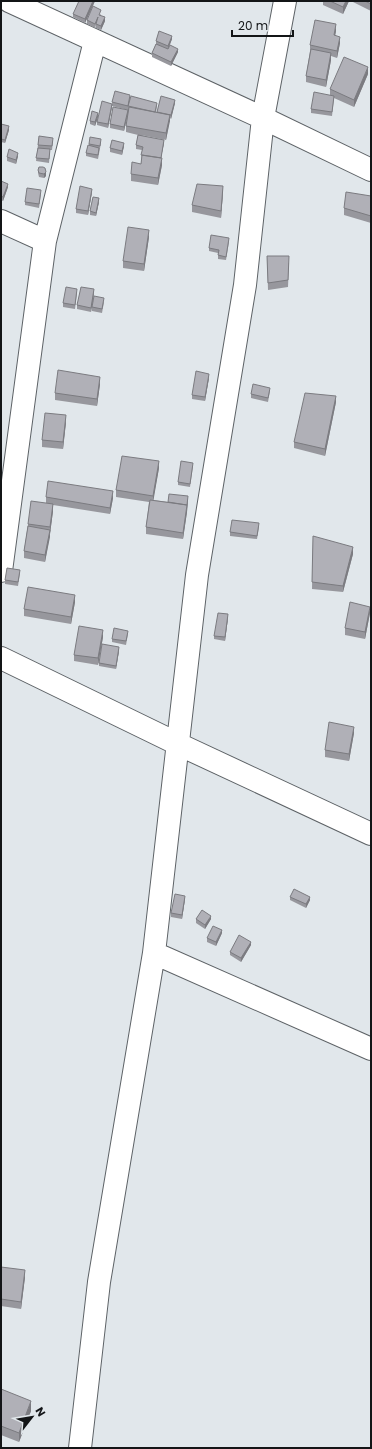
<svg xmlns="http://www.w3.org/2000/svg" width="372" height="1449" viewBox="0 0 372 1449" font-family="Poppins,sans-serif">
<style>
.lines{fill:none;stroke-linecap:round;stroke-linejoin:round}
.minor-casing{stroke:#5d6266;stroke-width:24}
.minor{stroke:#fff;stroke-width:22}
.wall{fill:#97979d}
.shaded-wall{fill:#7b7b80}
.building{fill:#b0b0b7;stroke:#7b7b80}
</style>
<rect width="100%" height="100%" fill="#e1e7eb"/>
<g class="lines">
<!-- minor casing -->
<g class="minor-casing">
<path id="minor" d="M9 1 263 118 371 170
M1 221 45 241
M1 571 45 241 95 41
M1 658 178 744 371 834
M154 953 371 1049
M80 1448 99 1282 154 953 197 575 245 285 263 118 285 1"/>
</g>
<!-- minor -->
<use href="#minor" class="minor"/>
</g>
<!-- wall -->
<path class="wall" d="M95 1 85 23 73 17V14Z
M323 1H349L343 14 323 5Z
M351 1H371V11Z
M101 14 100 16 105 21 101 30 96 28V25L95 28 87 24V20Z
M336 31 335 35 340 43 337 58 331 56V60L326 87 306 82V76L310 51V45Z
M172 39 169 47 178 52 171 66 152 57V53L156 44V41Z
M368 74 354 107 334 98 332 116 311 113V109L330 95V89Z
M130 98 128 110 112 106 108 128 97 125V122L112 104V102Z
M175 103 171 119 170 118 166 140 141 135 164 143 161 158 162 165 158 185 131 181V174L141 164 142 150 136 149V145L138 135 126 132V126L128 110V106H157L156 112H157Z
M128 113 124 131 110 128V124Z
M98 117 95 126 90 124V121Z
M1 124 9 130 5 143 1 142Z
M39 136 53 141 52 150H50L49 163 36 161Z
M101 143 98 159 86 156V153L89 144Z
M124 146 122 155 110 152V148Z
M18 156 16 164 7 161V157Z
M39 167 46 176 44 178 39 177 38 173V170Z
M1 181 8 187 3 201 1 200Z
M92 192 88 215 76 213V209Z
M223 192 221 218 192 212V205Z
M41 194 39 208 25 205V202Z
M371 196V223L344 215V208Z
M99 202 96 216 90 215V211Z
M149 237 144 271 123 268V261Z
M229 242 226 260 218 259V253L209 251V248Z
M267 256 289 263 288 287 268 290Z
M77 293 75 309 63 307V303Z
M94 293 91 312 77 309V305Z
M104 302 102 313 92 311V307Z
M209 378 205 401 192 399V395Z
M100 384 97 406 55 400V393Z
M270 391 268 402 251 398V394Z
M336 402 325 456 294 448V442Z
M66 422 63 449 42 447V440Z
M193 466 190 487 178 485V482Z
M159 468 153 500 168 502 188 500 187 512 183 539 146 534V527L149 502 116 497V490Z
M46 497 113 498 110 514 53 505V511L50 534 45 562 24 558V551L28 524 46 503Z
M259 527 257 539 230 536V532Z
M313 536 353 554 343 592 312 589Z
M20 573 18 586 5 584V580Z
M75 602 71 624 24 616V609Z
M370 613 365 639 345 635V628Z
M228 618 225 641 214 639V636Z
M128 634 126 645 112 642V639Z
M103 637 98 665 74 661V655Z
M119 651 116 669 99 666V663Z
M354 733 349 761 325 757V750Z
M290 897 310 900 306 908 290 900Z
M185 899 182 919 171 917V913Z
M196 919H211L205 929 196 923Z
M222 933 216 946 207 942V938Z
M251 945 241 962 230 955V952Z
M1 1267 25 1277 21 1309 1 1306Z
M1 1389 31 1411 19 1442 1 1435Z"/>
<!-- shaded-wall -->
<path class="shaded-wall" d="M93 1H95L85 23V19Z
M346 1H349L343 14V7Z
M105 17V21L101 30V26Z
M336 24V31L334 42V35Z
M172 36V39L168 49V46Z
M340 37V43L337 58V51Z
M178 49V52L171 66V62Z
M331 53V60L326 87V80Z
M368 67V74L354 107V100Z
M175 100V103L171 119V115Z
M112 104V107L108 128V124Z
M128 110V113L124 131V127Z
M98 113V117L95 126V122Z
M170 115V121L166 140V133Z
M9 126V130L5 143V140Z
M164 140V143L160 162V159Z
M124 143V146L122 155V151Z
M18 153V156L16 164V160Z
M162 158V165L158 185V178Z
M46 172V176L44 178V174Z
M8 184V187L3 201V197Z
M223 186V192L221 218V211Z
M92 189V192L88 215V211Z
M99 198V202L96 216V213Z
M149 230V237L144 271V264Z
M94 289V293L91 312V308Z
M209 374V378L205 401V397Z
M100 377V384L97 406V399Z
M336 396V402L325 456V449Z
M66 415V422L63 449V442Z
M159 461V468L153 503V496Z
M113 491V498L110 514V508Z
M188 496 187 512 183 539V533Z
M53 504V511L50 534V527Z
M50 530V537L45 562V555Z
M353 547V554L343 592V586Z
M75 595V602L71 624V617Z
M370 607V613L365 639V632Z
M228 614V618L225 641V637Z
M103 630V637L98 665V658Z
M119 647V651L116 669V666Z
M354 727V733L349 761V754Z
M185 896V899L182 919V915Z
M310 897V900L306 908V904Z
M211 916V919L205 929V925Z
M222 930V933L216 946V942Z
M251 942V945L241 962V958Z
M25 1270V1277L21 1309V1302Z
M31 1401V1411L19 1442V1433Z"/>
<!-- building -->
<path class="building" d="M79 1H93L85 19 73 14Z
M330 1H346L343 7Z
M365 1H371V4Z
M93 6 101 10 99 15 105 17 101 26 96 24 98 17 95 24 87 20Z
M315 20 336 24 334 35 340 37 337 51 310 45Z
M159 31 172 36 168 46 156 41Z
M156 44 168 49 170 45 178 49 171 62 152 53Z
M311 49 331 53 326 80 306 76Z
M344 57 368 67 354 100 330 89Z
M115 91 130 95 128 106 112 102Z
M314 92 334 96 332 112 311 109Z
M131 96 157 103 155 112 128 106Z
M161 96 175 100 171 115 157 112Z
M102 101 112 104 108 124 97 122Z
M113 107 128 110 124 127 110 124Z
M129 107 170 115 166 133 126 126Z
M92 111 98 113 95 122 90 121Z
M1 124 9 126 5 140 1 139Z
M138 135 164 140 161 158 141 155 143 147 136 145Z
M39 136 53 138 52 146 38 145Z
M90 137 101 139 100 146 89 144Z
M112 140 124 143 122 151 110 148Z
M88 145 99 148 98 155 86 153Z
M38 148 50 149 49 159 36 158Z
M9 149 18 153 16 160 7 157Z
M142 155 162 158 158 178 131 174 132 162 141 164Z
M39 167H43L45 168 46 172 44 174 39 173 38 170Z
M1 181 8 184 3 197 1 196Z
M197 184 223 186 221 211 192 205Z
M80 186 92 189 88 211 76 209Z
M27 188 41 190 39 204 25 202Z
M346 192 371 196V216L344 208Z
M93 197 99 198 96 213 90 211Z
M128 227 149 230 144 264 123 261Z
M211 235 229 238 226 257 218 255 219 250 209 248Z
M267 256H289L288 280 268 283Z
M66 287 77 289 75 305 63 303Z
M81 287 94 289 91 308 77 305Z
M94 296 104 298 102 309 92 307Z
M58 370 100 377 97 399 55 393Z
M196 371 209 374 205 397 192 395Z
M253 384 270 388 268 398 251 394Z
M305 393 336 396 325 449 294 442Z
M45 413 66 415 63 442 42 440Z
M122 456 159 461 153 496 116 490Z
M181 461 193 463 190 484 178 482Z
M48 481 113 491 110 508 46 497Z
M169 494 188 496 187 505 168 502Z
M150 500 187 505 183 533 146 527Z
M31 501 53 504 50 527 28 524Z
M232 520 259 523 257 536 230 532Z
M28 526 50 530 45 555 24 551Z
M313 536 353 547 343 586 312 582Z
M7 568 20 570 18 582 5 580Z
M28 587 75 595 71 617 24 609Z
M350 602 370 607 365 632 345 628Z
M218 613 228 614 225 637 214 636Z
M79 626 103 630 98 658 74 655Z
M114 628 128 631 126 641 112 639Z
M102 644 119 647 116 666 99 663Z
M329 722 354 727 349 754 325 750Z
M294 889 310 897 306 904 290 897Z
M175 894 185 896 182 915 171 913Z
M202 910 211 916 205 925 196 919Z
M213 926 222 930 216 942 207 938Z
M239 935 251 942 241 958 230 952Z
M1 1267 25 1270 21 1302 1 1299Z
M1 1389 31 1401 19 1433 1 1426Z"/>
<!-- border -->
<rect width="372" height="1449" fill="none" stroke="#131517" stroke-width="4"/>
<!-- north arrow -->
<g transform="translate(32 1417) rotate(59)" stroke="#e1e7eb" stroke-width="3" paint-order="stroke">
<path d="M0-3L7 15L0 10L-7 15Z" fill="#131517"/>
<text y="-6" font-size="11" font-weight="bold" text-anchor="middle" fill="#131517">N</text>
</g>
<!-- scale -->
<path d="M232 30v6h61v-6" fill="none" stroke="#131517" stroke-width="2"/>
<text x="238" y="30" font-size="12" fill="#131517" stroke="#e1e7eb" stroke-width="3" paint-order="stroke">20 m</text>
</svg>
